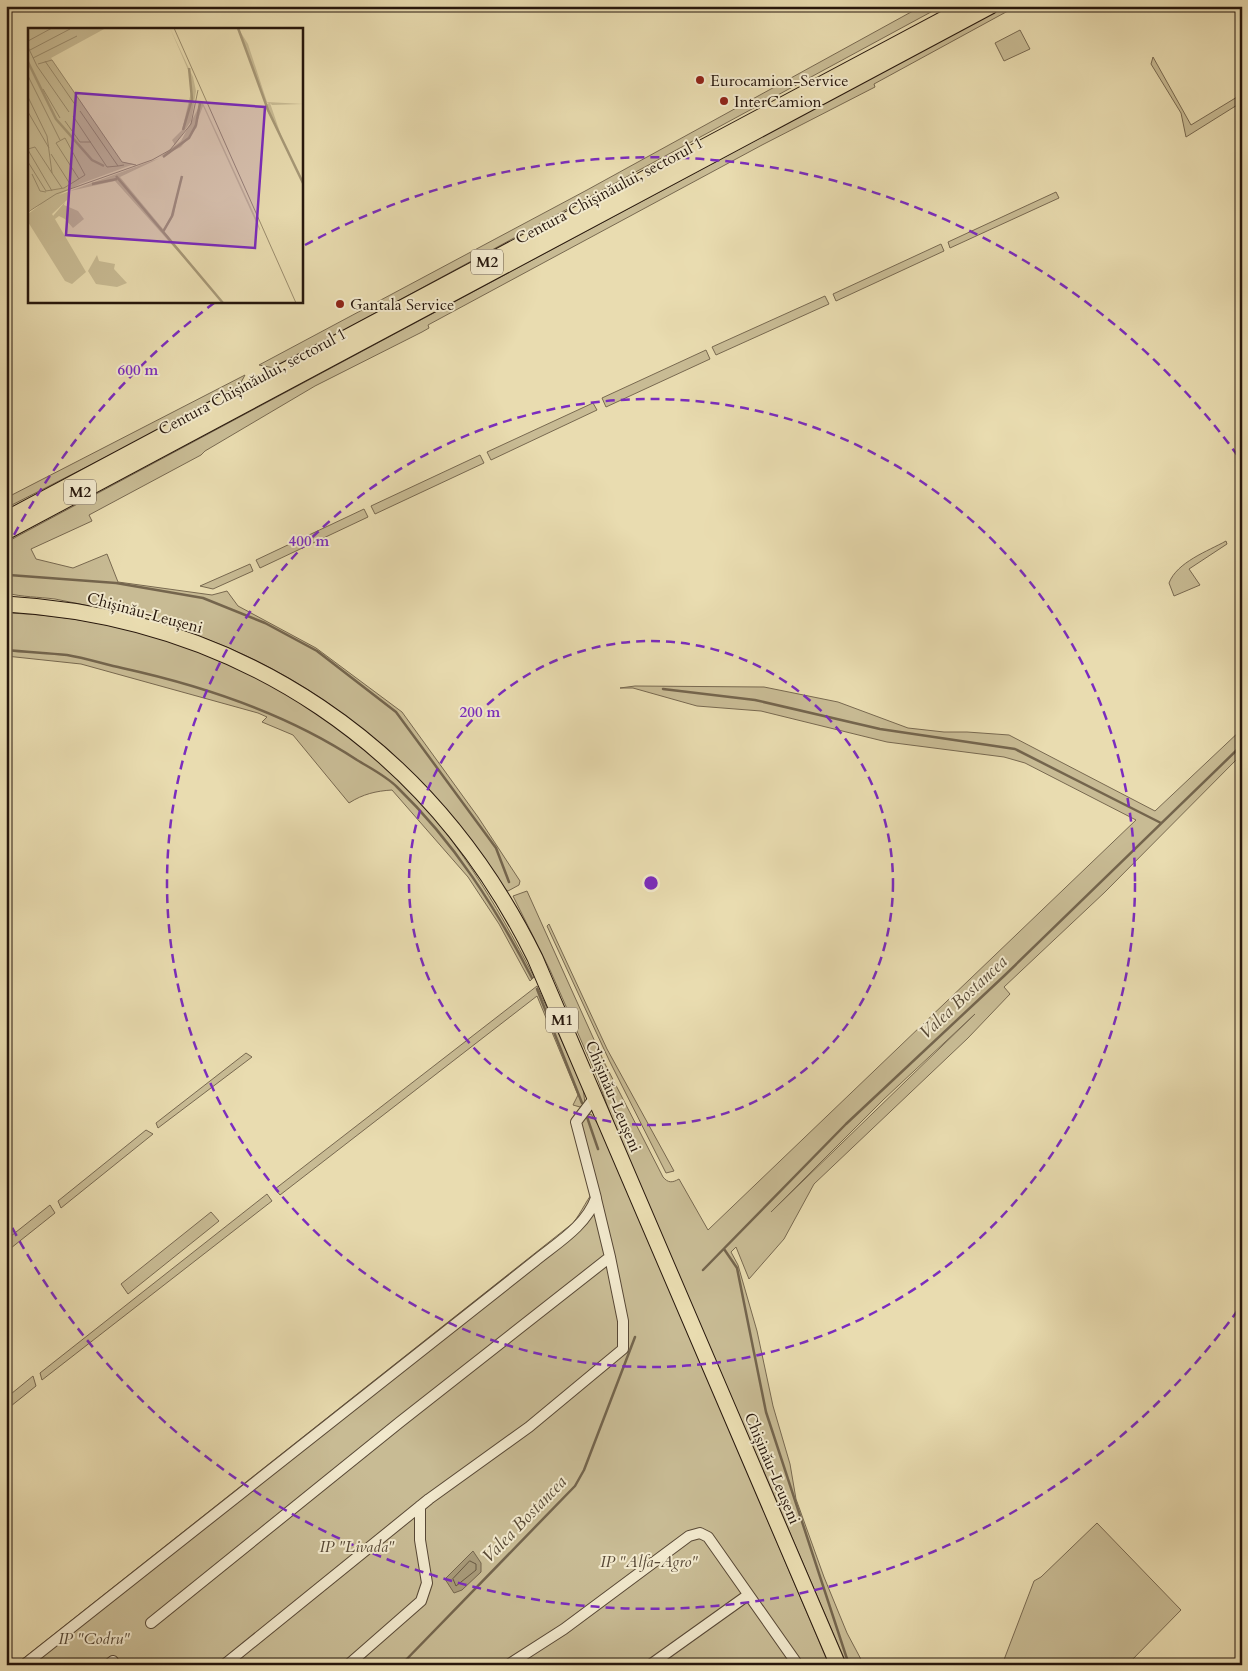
<svg xmlns="http://www.w3.org/2000/svg" width="1248" height="1671" viewBox="0 0 1248 1671" font-family="Cardo,serif">
<style>
.green{fill:#c8bb94;stroke:#786950;fill-rule:evenodd}
.water{fill:#a79978;stroke:#74654d}
.lines{fill:none;stroke-linecap:round;stroke-linejoin:round}
.shore{stroke:#675842;stroke-width:1}
.stream{stroke:#74654d;stroke-width:2.5}
.minor-casing{stroke:#584835;stroke-width:12}
.highway-casing{stroke:#27170c;stroke-width:17}
.minor{stroke:#f1e8cc;stroke-width:10}
.highway{stroke:#e9dcb0;stroke-width:15}
.ring{fill:none;stroke:#7b2cbf;stroke-width:2.5;stroke-dasharray:9 6}
.poi-dot{fill:#8f2418;stroke:#f1e8cc;stroke-width:2}
.labels{text-anchor:middle;stroke-width:4;stroke-linejoin:round;paint-order:stroke}
.shield{fill:#f1e8cc;stroke:#645646;stroke-width:1}
.shield-label{font-size:15px;font-weight:bold;fill:#27170c}
.poi-label{font-size:16px;fill:#27170c;stroke:#f1e8cc;text-anchor:start}
.street-label{font-size:16px;fill:#27170c;stroke:#f1e8cc}
.park-label{font-size:16px;font-style:italic;fill:#574835;stroke:#f1e8cc}
.water-label{font-size:18px;font-style:italic;fill:#5a4b37;stroke:#f1e8cc}
.inset-river{fill:none;stroke:#a79978;stroke-width:2.5}
.inset-road{fill:none;stroke:#9b8d6e;stroke-width:1}
.view{fill:#7b2cbf;fill-opacity:0.15;stroke:#7b2cbf;stroke-width:2.5}
.inset-edge{fill:none;stroke:#27170c;stroke-width:2.5}
.centre{fill:#7b2cbf;stroke:#f1e8cc;stroke-width:2.5}
.ring-label{font-size:15px;text-anchor:middle;font-weight:bold;fill:#7b2cbf;stroke:#f1e8cc;stroke-width:4;stroke-linejoin:round;paint-order:stroke}
</style>
<rect width="100%" height="100%" fill="#e9dcb0"/>
<filter id="stains"><feTurbulence type="fractalNoise" baseFrequency=".004" numOctaves="4"/><feColorMatrix values="0 0 0 0 .2 0 0 0 0 .09 0 0 0 0 .02 0 0 0 .5 -.17"/></filter>
<radialGradient id="worn" r=".72"><stop offset=".6" stop-color="#630" stop-opacity="0"/><stop offset="1" stop-color="#630" stop-opacity=".3"/></radialGradient>
<!-- green -->
<path class="green" d="M922 6H942L274 368 259 365 587 190Z
M1006 6H1017L874 84 875 87 762 145 428 325 429 328 422 332 315 386 205 451 201 455 89 515 92 521 31 549 36 559 73 568 107 554 118 582 212 595 227 591 238 606 316 648 402 712 478 817 520 881 519 885 508 891 506 890C416 758 308 664 151 621 120 613 87 605 55 599 39 597 22 597 6 593V543L16 537Z
M1020 30 1030 49 1004 61 995 43Z
M1153 57 1191 125 1242 94V102L1186 137 1181 113 1151 64Z
M1056 192 1059 198 950 248 948 242Z
M941 244 944 251 836 301 833 294Z
M825 296 829 304 716 355 712 347Z
M706 350 710 359 606 407 602 398Z
M245 375 237 390 6 508V498Z
M593 403 597 410 491 460 487 452Z
M480 455 484 463 375 514 371 506Z
M364 509 368 517 260 568 256 560Z
M1226 541 1227 544 1189 569 1200 585 1174 596 1169 583C1177 562 1208 551 1226 541Z
M250 564 253 571 213 589 200 586Z
M6 613C147 617 290 676 393 773 453 831 496 903 534 977L530 981 499 924 468 877 392 790C376 791 363 794 349 803L293 735 262 722 267 717 258 713 81 664 6 656Z
M635 686 764 687 838 702 908 728 944 732H967L1009 735 1155 811 1242 729V754L1105 892 1004 987 1010 994 968 1038 814 1184 784 1239 749 1279 736 1247 731 1252 738 1265 757 1331 773 1406 790 1464 796 1499 824 1577 847 1633 864 1665H847L618 1135 595 1072 550 970 513 896 527 891 605 1064 663 1177C668 1183 672 1183 679 1179L708 1230 1136 820 1025 763 1004 757 887 742 761 711 697 706 633 688H620ZM975 1014 771 1212 884 1099Z
M549 924 607 1049 674 1171 666 1173 609 1060 547 926Z
M537 986 583 1088 585 1103 580 1107 573 1105 578 1095 537 996 280 1195 275 1189Z
M246 1053 252 1057 158 1128 156 1123Z
M591 1114 603 1132 829 1665H15L573 1223C582 1212 588 1196 597 1188L581 1123 585 1116Z
M146 1130 153 1134 61 1208 58 1201Z
M267 1194 272 1201 42 1380 40 1373Z
M50 1205 55 1213 6 1252V1240Z
M211 1212 219 1221 128 1294 121 1284Z
M33 1376 36 1386 6 1410V1398Z
M1097 1523 1181 1610 1127 1665H1002L1034 1581 1041 1577Z"/>
<!-- water -->
<path class="water" d="M473 1551 481 1563V1572L462 1590 454 1593 445 1579Z"/>
<g class="lines">
<!-- shore -->
<path class="shore" d="M470 1561 476 1564V1570L456 1586 453 1579Z"/>
<!-- stream -->
<path class="stream" d="M9 575 116 583 203 598 265 623 317 651 396 712 496 848 509 882
M6 650C26 652 47 653 67 655 85 658 104 664 122 668 204 686 286 713 357 760 370 768 386 776 397 787 454 842 496 908 532 978
M663 689 755 700 880 729 1015 749 1161 823
M537 989 582 1103
M587 1117 598 1149
M724 1249 737 1268 766 1412 849 1665
M703 1270 846 1124 1004 976 1242 745
M401 1665 575 1486 584 1470 635 1337"/>
<!-- minor casing -->
<g class="minor-casing">
<path id="minor" d="M151 1623 400 1422 610 1257 596 1199
M24 1665 535 1261C557 1243 586 1226 596 1198L576 1122 595 1097
M108 1665 113 1661
M224 1665 429 1499 529 1427 623 1349V1321L610 1257
M348 1665 421 1601 427 1583 420 1540V1506
M508 1665 564 1629 689 1536 700 1533 708 1537 798 1665
M650 1665 748 1595"/>
</g>
<!-- highway casing -->
<g class="highway-casing">
<path id="highway" d="M6 519 968 6
M6 532 991 6
M6 604C242 618 431 747 535 958L838 1665"/>
</g>
<!-- minor -->
<use href="#minor" class="minor"/>
<!-- highway -->
<use href="#highway" class="highway"/>
</g>
<!-- distance rings -->
<g class="ring">
<circle cx="651" cy="883" r="242"/>
<circle cx="651" cy="883" r="484"/>
<path d="M1238 1310A726 726 0 0 1 7 1218M7 548A726 726 0 0 1 214 303M305 245A726 726 0 0 1 1238 456"/>
</g>
<!-- markers -->
<g class="poi-dot">
<circle cx="700" cy="80" r="5"/>
<circle cx="724" cy="101" r="5"/>
<circle cx="340" cy="304" r="5"/>
</g>
<g class="labels">
<!-- shield labels -->
<g class="shield">
<rect x="471" y="249.5" width="32" height="25" rx="4"/>
<rect x="64" y="479.5" width="32" height="25" rx="4"/>
<rect x="546" y="1007.5" width="32" height="25" rx="4"/>
</g>
<g class="shield-label">
<text x="487" y="267">M2</text>
<text x="80" y="497">M2</text>
<text x="562" y="1025">M1</text>
</g>
<!-- poi labels -->
<g class="poi-label">
<text x="710" y="86">Eurocamion-Service</text>
<text x="734" y="107">InterCamion</text>
<text x="350" y="310">Gantala Service</text>
</g>
<!-- street labels -->
<g class="street-label">
<text transform="translate(609 190) rotate(-28)" y="6">Centura Chișinăului, sectorul 1</text>
<text transform="translate(252 381) rotate(-28)" y="6">Centura Chișinăului, sectorul 1</text>
<text transform="translate(145 612) rotate(15)" y="6">Chișinău-Leușeni</text>
<text transform="translate(614 1096) rotate(67)" y="6">Chișinău-Leușeni</text>
<text transform="translate(773 1468) rotate(67)" y="6">Chișinău-Leușeni</text>
</g>
<!-- park labels -->
<g class="park-label">
<text x="357" y="1552">IP "Livada"</text>
<text x="649" y="1567">IP "Alfa-Agro"</text>
<text x="94" y="1644">IP "Codru"</text>
</g>
<!-- water labels -->
<g class="water-label">
<text transform="translate(963 997) rotate(-43)" y="6">Valea Bostancea</text>
<text transform="translate(524 1519) rotate(-46)" y="6">Valea Bostancea</text>
</g>
</g>
<!-- overview -->
<g transform="translate(28 28)">
<rect width="275" height="275" fill="#e9dcb0"/>
<path d="M0 0H78L23 30 94 134 106 136 52 156 0 183ZM142 0 165 49 168 63 163 93 147 117 144 112 154 102 164 60 161 44ZM210 0 220 16 239 74 275 76 244 77 242 75 255 113 239 83 237 77 241 75 237 74 236 71ZM174 73 228 190 232 201V203L175 78 168 97 171 103 169 99 153 119 132 129 153 113ZM132 130 92 149 135 201 144 187 154 144 146 187 136 203 196 275 87 153 42 163 39 172 24 186 58 244 44 256 37 253 0 194V186L20 171ZM37 174 36 177 50 183 56 191 45 200 37 191 31 188 27 191 25 188ZM69 227 71 233 87 236 86 241 99 255 89 259 68 256 60 243Z" fill="#c8bb94"/>
<path class="inset-river" d="M210 0 240 82 275 155M0 34 28 91 64 132 76 138M155 102 164 71 161 40M135 129 161 110 168 97 172 75M88 148 195 275M64 156 89 151M135 204 144 188 154 148"/>
<path class="inset-road" d="M146 0 268 275M0 13 24 0M0 19 9 38 41 84M2 22 42 1M5 30 49 8M17 33 48 78M10 36 24 32 94 134 108 137M0 48 32 112M15 61 32 90M0 69 19 108 24 145 34 160M52 83 90 138 96 137M0 84 21 120M45 88 79 139 90 138M37 93 52 114H63M0 121 7 119 24 145M0 122 24 163M23 126 42 156M0 134 18 163 36 160 57 147 37 110 28 115 51 151M4 146 12 163 18 164M0 184 28 166 124 132 142 122 163 96 170 62"/>
<path class="view" d="M48 65 237 79 227 220 38 207Z"/>
<rect width="275" height="275" class="inset-edge"/>
</g>
<circle cx="651" cy="883" r="8" class="centre"/>
<g class="ring-label">
<text x="138" y="375">600 m</text>
<text x="309" y="546">400 m</text>
<text x="480" y="717">200 m</text>
</g>
<!-- margin -->
<rect width="1248" height="1671" fill="none" stroke="#e9dcb0" stroke-width="25"/>
<rect x="8" y="8" width="1233" height="1656" fill="none" stroke="#27170c" stroke-width="2.5"/>
<rect x="12" y="12" width="1223" height="1646" fill="none" stroke="#27170c"/>
<rect width="100%" height="100%" filter="url(#stains)"/>
<rect width="100%" height="100%" fill="url(#worn)"/>
</svg>
